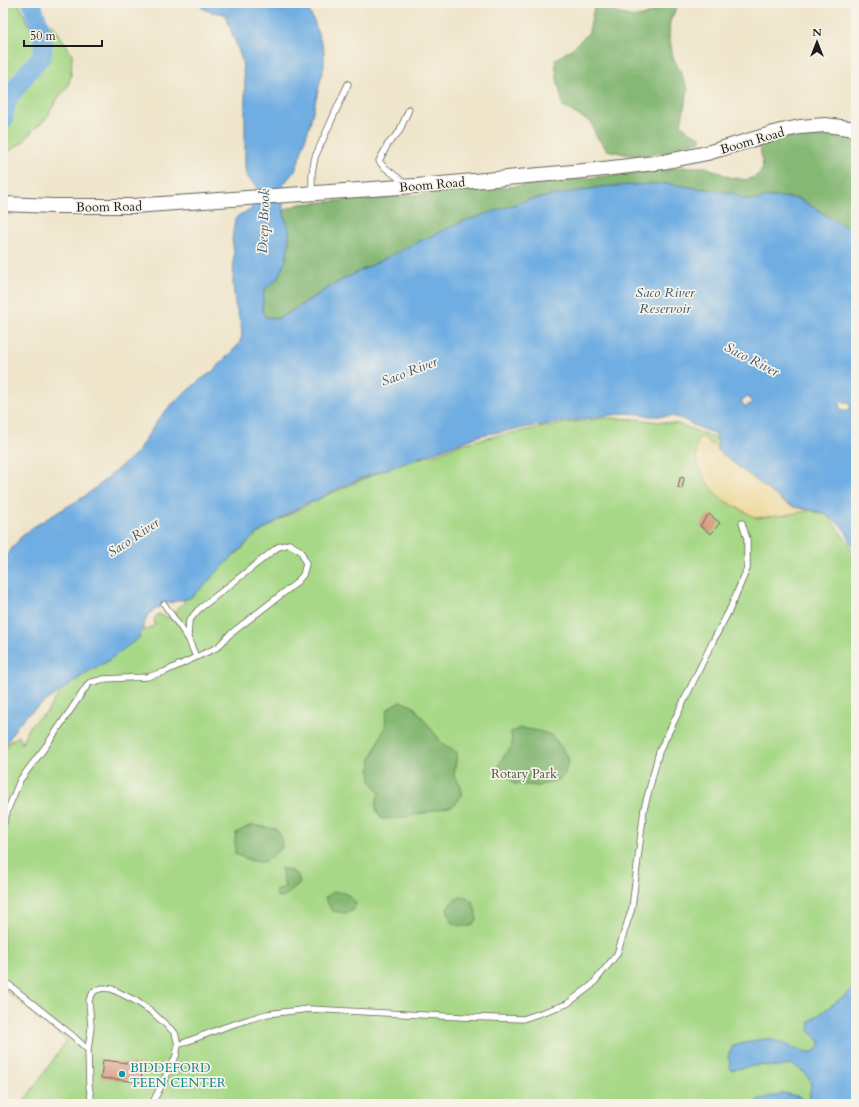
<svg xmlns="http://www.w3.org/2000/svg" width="859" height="1107" viewBox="0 0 859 1107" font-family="Cardo,serif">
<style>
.green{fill:#a7d887;stroke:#627a52}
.forest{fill:#85b874;stroke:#506a48}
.sand{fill:#eeda9e;stroke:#857b5d}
.water{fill:#70ade2;stroke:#46647f;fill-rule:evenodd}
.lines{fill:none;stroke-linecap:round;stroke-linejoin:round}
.river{stroke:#70ade2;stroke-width:19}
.building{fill:#d7967d}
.service-casing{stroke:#666259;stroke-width:7}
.tertiary-casing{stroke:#666259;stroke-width:16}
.service{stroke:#fff;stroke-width:5.5}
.tertiary{stroke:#fff;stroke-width:14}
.culture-dot{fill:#0f9aa8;stroke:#f7f3e8;stroke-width:1.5}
.labels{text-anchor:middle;stroke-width:3.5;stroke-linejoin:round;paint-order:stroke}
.street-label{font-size:13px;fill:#1c1c1c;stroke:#f7f3e8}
.park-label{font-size:13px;fill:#46543c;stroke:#f7f3e8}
.culture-label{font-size:13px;fill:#0d838f;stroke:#f7f3e8;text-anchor:start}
.water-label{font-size:14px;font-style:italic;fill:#3e566b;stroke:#f7f3e8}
</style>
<rect width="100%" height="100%" fill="#f7f3e8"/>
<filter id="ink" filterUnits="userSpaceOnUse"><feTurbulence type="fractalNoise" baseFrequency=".025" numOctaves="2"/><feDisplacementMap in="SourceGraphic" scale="8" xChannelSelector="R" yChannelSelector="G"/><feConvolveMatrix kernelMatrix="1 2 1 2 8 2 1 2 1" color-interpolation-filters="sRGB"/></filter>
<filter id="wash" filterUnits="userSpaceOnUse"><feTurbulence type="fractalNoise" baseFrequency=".012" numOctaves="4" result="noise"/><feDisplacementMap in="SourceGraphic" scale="16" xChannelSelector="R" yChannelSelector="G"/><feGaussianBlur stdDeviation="0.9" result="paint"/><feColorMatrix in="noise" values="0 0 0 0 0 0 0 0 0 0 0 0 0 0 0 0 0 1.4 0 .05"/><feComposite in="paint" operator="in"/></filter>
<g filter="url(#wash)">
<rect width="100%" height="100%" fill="#efe5cb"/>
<!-- green -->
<path class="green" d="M3 3H19L28 24 36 33V46L30 59 7 87 3 93Z
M48 24 53 25 72 54 71 76 67 88 58 98 45 120 35 128 23 142 3 155V139L6 135C9 122 11 109 18 97 26 83 44 71 48 55 51 45 49 34 48 24Z
M605 418 634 419 677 424 708 435 732 448 813 511 828 516 849 544 854 561 856 579V1081L841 1104H22L67 1040 3 988V760L9 742 19 736 22 744 28 728 37 719 46 713 67 682 139 632 148 629 155 625 154 619 158 614 170 618 176 614 177 608 184 604V600L213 567 240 551 253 537 277 521 316 500 384 470 414 460 439 453 462 444 496 436 568 423Z"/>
<!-- forest -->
<path class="forest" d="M595 3H614L616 13 635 17 643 16 658 9 666 3H679L670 21 669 35 673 58 680 71 688 90 681 124 689 132 701 137V141L689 143 675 151 638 157 607 150 596 136 591 122 574 113 563 106 557 78 555 60 574 47 589 32Z
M823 131 856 137V233L799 199 768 197 757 200 743 199 733 193 669 184 600 187 528 200 462 222 416 243 336 283 285 315 277 319 266 317 262 312 264 290 277 279 289 229 285 218 284 210 300 204 498 188 687 167H706L729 177 746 180 755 177 761 172 763 167 760 147 767 141Z
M401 701 414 707 443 744 451 748 457 752 454 776 461 786V797L453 806 401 818 382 819C374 809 375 805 379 793L371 780 370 771 371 759 385 726 387 710 394 704Z
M521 728C529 729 546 732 552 736 557 740 565 754 569 759L565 773 560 779 538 786 514 784 508 776 503 774 499 765 504 756 512 746 511 732Z
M252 825 276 829 281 836 282 848C277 851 274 855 269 859 260 866 245 858 235 854V841L236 833 245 828Z
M281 868 291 871 298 875 300 884 282 898 277 897 276 890 285 887Z
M333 892C344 892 350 894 356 904L352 911 346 913 332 911 325 898Z
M463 896C477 901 474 907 477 920L471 926H462L453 923 450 919 447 909C451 902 455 899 463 896Z"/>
<!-- sand -->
<path class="sand" d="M701 437C708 439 712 447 719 447L810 507 808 511 785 515 756 518 720 498 706 481 699 468 696 457 697 440Z"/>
<!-- water -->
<path class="water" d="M198 3H305L314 21 324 51V66L310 124 296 169 283 185V206L285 218 289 229V242L286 260 277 279 264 290 262 312 266 317 277 319 285 315 336 283 416 243 462 222 528 200 600 187 647 184H669L733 193 743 199 757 200 768 197H784L799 199 856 233V553L846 532 839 524 824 513 794 507 785 503 717 450 718 442 716 436 712 433 693 425 683 419 672 416H651L640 414 626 413 535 426 482 435 365 477 344 486 321 497 318 500 305 504 286 515 254 536 214 575 203 587 190 598 164 604 148 614 139 638 105 663 89 671 78 679 29 713 16 727 3 750V560L21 537 33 527 82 498 99 485 137 452 158 420 170 406 200 380 212 372 239 344 242 336 241 324 235 304 233 284 234 251 232 239 235 219 239 215 251 210 257 187 247 177 245 169V86L242 60 225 14C214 11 206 14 198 3ZM748 396 752 403 745 407 741 401ZM840 402H850V410H840Z
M856 985V1104H755L757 1100 785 1093 799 1097 809 1102 811 1082 805 1073 793 1065 777 1067 760 1065 731 1070 728 1056 733 1046C741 1044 763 1038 769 1039 780 1040 811 1060 818 1048 820 1047 820 1044 820 1042L815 1036 809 1031 810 1021 850 992Z"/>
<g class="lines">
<!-- river -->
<path class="river" d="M3 121 6 105 9 97 27 73 42 56 43 48V35L40 26 35 14 32 3"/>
</g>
<g id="blocks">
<!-- building -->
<path class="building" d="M683 477 684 479 682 489 678 488 680 478Z
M709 514 720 523 711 534 700 526Z
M103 1060 144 1065V1070H142L141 1082 101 1078Z"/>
</g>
</g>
<g filter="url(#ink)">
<use href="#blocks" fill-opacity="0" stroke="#666259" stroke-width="1"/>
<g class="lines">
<!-- service casing -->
<g class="service-casing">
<path id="service" d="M406 184 383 166 379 161 388 144 399 132 409 109
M312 193V173L315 157 348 84
M164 604 188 638 196 657
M3 826 8 809 20 780 46 746 89 683 104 679 147 677 164 672 218 647 229 635 295 584 303 575 306 564 301 551 289 544 278 547 198 610 189 621 188 638
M3 980 73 1036 88 1050
M178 1045 225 1027 250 1019 267 1014 309 1009 462 1017 523 1019 567 1004 592 985 617 954 632 908 644 809 659 752 713 641 729 611 747 569V539L742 523
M92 1104 89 1086 88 1050 91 1027 89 1000 94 991 103 988 112 989 136 1001 152 1012 175 1033 178 1045 176 1056 152 1104"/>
</g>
<!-- tertiary casing -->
<g class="tertiary-casing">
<path id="tertiary" d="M3 204 53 206H133L429 185 595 170 663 162 707 153 781 131 800 127 825 125 841 127 856 129"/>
</g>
<!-- service -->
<use href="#service" class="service"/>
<!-- tertiary -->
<use href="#tertiary" class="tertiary"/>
</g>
</g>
<!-- markers -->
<circle class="culture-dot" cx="122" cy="1074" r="4"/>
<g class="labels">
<!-- street labels -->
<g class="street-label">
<text transform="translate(752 140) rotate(-16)" y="5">Boom Road</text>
<text transform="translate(432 184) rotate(-5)" y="5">Boom Road</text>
<text transform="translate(109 206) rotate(-1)" y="5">Boom Road</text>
</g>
<!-- park labels -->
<g class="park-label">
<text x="524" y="778">Rotary Park</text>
</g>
<!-- culture labels -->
<g class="culture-label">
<text x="130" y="1072">BIDDEFORD<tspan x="130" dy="15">TEEN CENTER</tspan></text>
</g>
<!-- water labels -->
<g class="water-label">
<text transform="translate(263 221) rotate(-88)" y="5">Deep Brook</text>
<text x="665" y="297">Saco River<tspan x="665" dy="16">Reservoir</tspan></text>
<text transform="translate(752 359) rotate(27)" y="5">Saco River</text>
<text transform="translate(409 371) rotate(-21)" y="5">Saco River</text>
<text transform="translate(133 537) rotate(-34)" y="5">Saco River</text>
</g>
</g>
<!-- margin -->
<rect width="859" height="1107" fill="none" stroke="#f7f3e8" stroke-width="16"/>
<!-- north arrow -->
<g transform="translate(817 42)" stroke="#f7f3e8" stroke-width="3" paint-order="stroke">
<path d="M0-3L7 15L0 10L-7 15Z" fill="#1c1c1c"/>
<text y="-6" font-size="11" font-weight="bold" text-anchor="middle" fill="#1c1c1c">N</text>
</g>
<!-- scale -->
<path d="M24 40v6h78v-6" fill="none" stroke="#1c1c1c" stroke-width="2"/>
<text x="30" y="40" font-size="12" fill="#1c1c1c" stroke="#f7f3e8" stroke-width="3" paint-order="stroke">50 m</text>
</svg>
